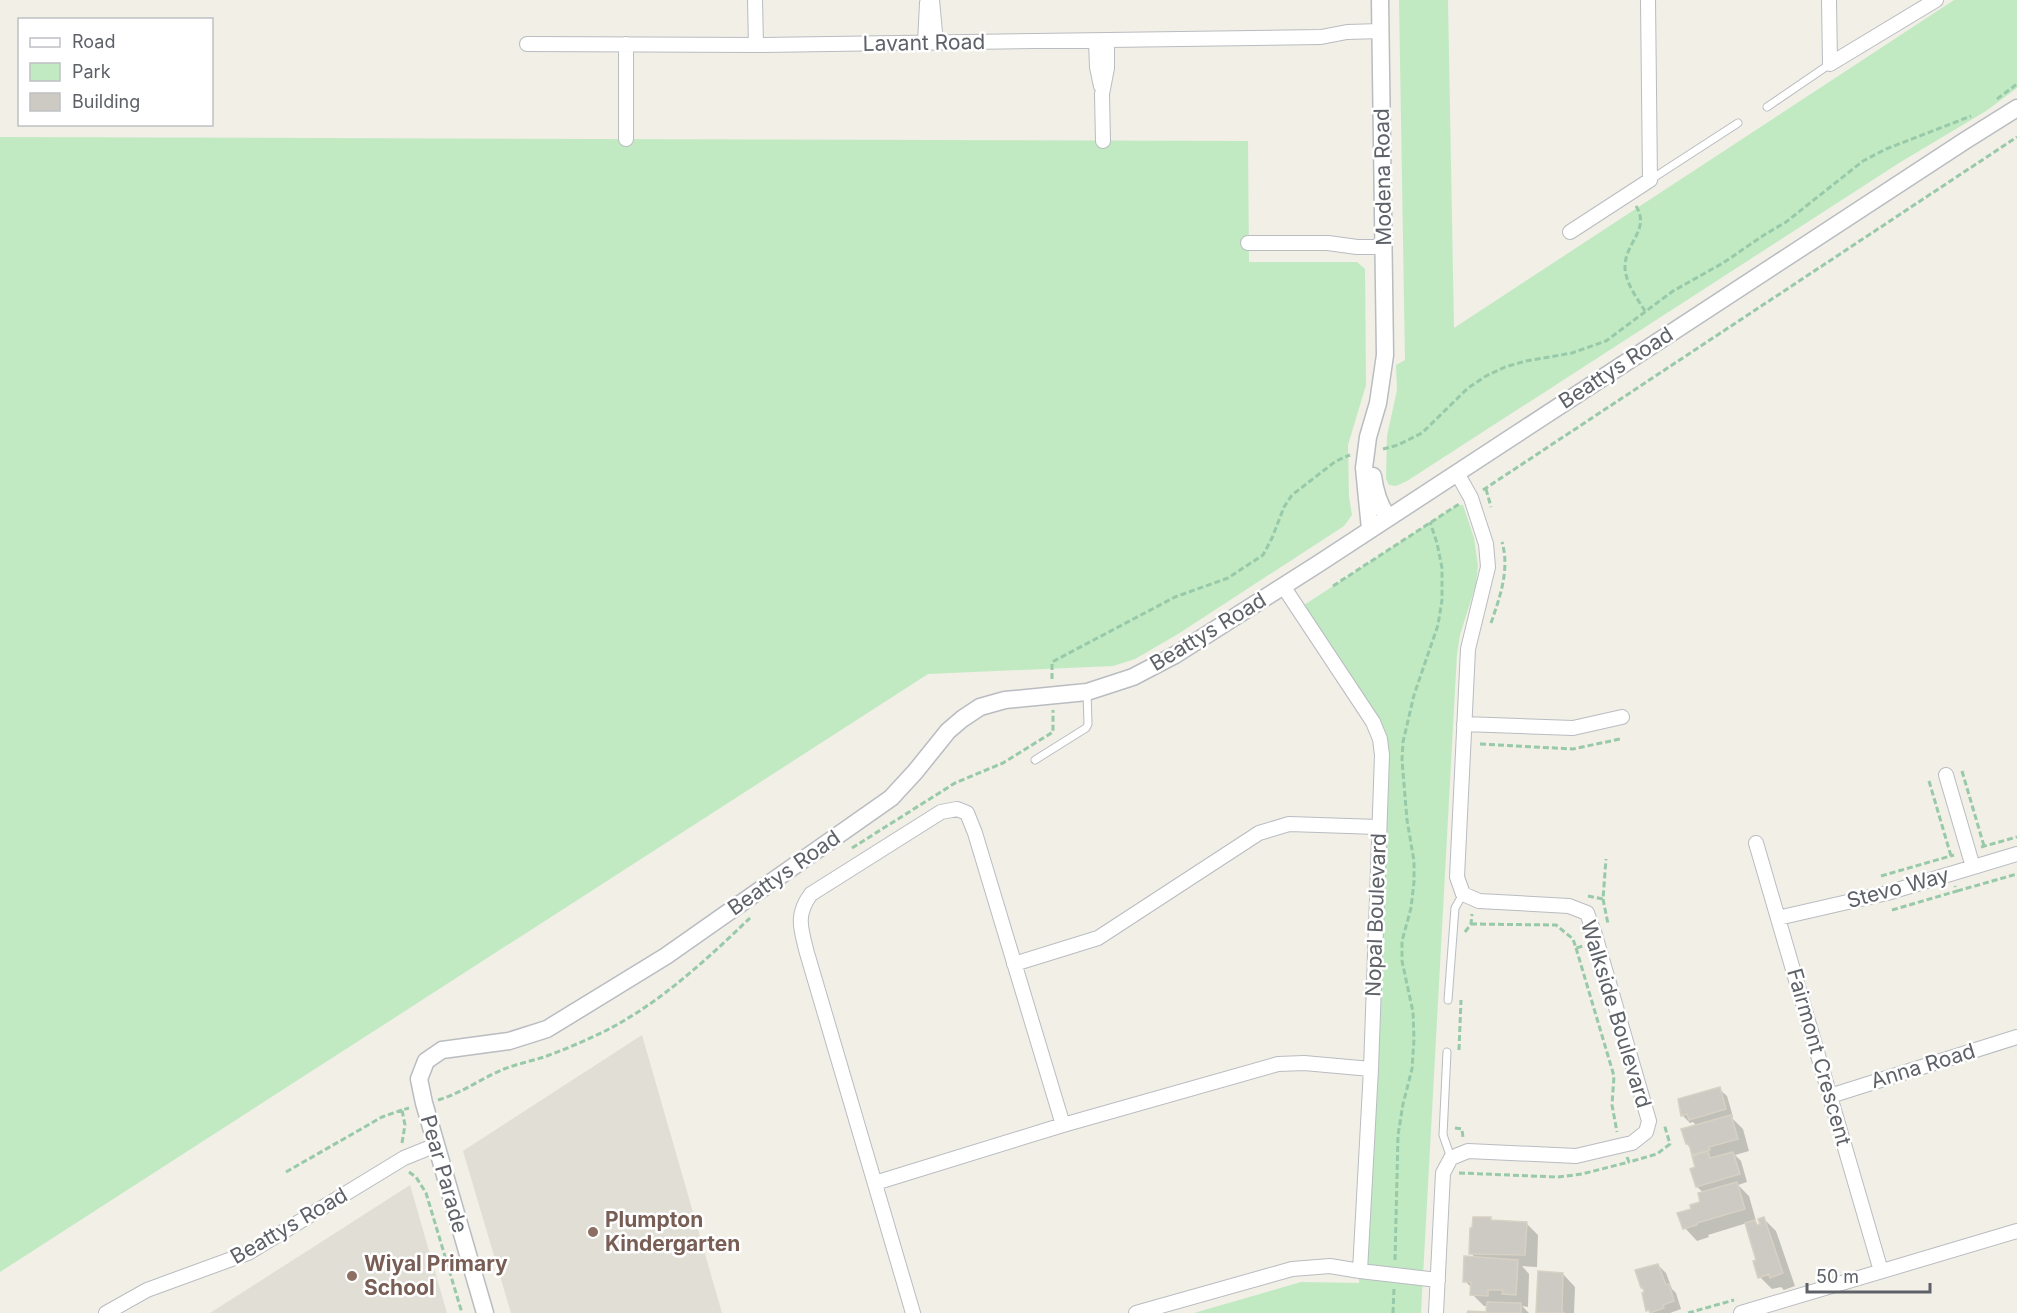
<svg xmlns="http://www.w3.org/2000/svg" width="2017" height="1313" viewBox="0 0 2017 1313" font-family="Inter,sans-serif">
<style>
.education{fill:#e1ded5}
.green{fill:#c1eac3}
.shadow{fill:#0003}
.building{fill:#cccac3;stroke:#d7d1c4;stroke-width:1.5}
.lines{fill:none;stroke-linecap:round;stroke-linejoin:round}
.service-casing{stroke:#b9bcc1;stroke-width:9}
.minor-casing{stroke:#b9bcc1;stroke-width:16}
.tertiary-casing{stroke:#b9bcc1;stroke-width:19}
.path{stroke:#98c9a8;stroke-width:3;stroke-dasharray:6 3;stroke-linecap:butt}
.service{stroke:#fff;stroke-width:7}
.minor{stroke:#fff;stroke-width:14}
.tertiary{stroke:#fff;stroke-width:16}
.education-dot{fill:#8d6e63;stroke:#fff;stroke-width:2}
.labels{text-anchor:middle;stroke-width:5;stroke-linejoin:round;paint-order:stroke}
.street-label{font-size:21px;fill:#5e6268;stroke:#fff}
.education-label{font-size:21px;font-weight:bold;fill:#785e54;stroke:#fff;text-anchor:start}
</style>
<rect width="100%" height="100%" fill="#f1efe6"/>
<!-- education -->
<path class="education" d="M642 1035 722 1313H511L463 1151Z
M410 1185 447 1313H210L326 1239Z"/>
<!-- green -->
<path class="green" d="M1399 0H1448L1454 328 1954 0H2017V88L1986 111 1899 163 1407 481 1396 486 1389 485 1386 479 1387 436 1397 390 1396 365 1405 360Z
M0 137 1248 141 1249 262H1357L1365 269 1366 385 1348 445 1349 497 1352 515 1344 526 1178 634 1135 659 1113 666 928 674 0 1272Z
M1457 505H1463L1474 538 1478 566 1476 584 1460 635 1457 654 1421 1313H1194L1301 1282 1359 1283 1380 738 1298 609Z"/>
<!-- shadow -->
<path class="shadow" d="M1719 1089 1727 1096 1733 1117 1732 1118 1743 1129 1749 1151 1735 1155 1741 1161 1747 1182 1738 1185 1749 1196 1756 1221H1755L1759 1226 1764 1219 1776 1231 1795 1286 1784 1290 1781 1287 1772 1289 1760 1277 1758 1261 1747 1223 1708 1235 1709 1237 1697 1241 1685 1228 1693 1210 1702 1203 1704 1193 1697 1187 1696 1156 1687 1144 1697 1126 1693 1122 1690 1123 1682 1115Z
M1490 1219 1493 1221 1526 1223 1538 1235 1537 1267 1522 1266 1529 1274 1528 1307 1522 1306 1529 1313H1488V1306H1484L1472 1294V1288L1465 1281 1476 1259 1471 1253Z
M1658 1265 1666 1273 1672 1289 1676 1293 1681 1309 1670 1313H1651L1648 1310 1645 1290 1642 1287Z
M1563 1274 1575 1287 1574 1313H1537Z"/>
<!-- building -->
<path class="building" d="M1720 1087 1726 1109 1689 1120 1687 1114 1681 1116 1678 1099Z
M1731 1115 1738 1139 1709 1147 1710 1150 1692 1155 1689 1144H1686L1681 1129Z
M1708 1151 1710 1158 1733 1152 1740 1174 1696 1187 1690 1169 1695 1167 1692 1156Z
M1737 1182 1745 1209 1697 1223V1225L1683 1229 1677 1213 1691 1209 1690 1205 1700 1202 1698 1193Z
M1473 1217H1491V1220L1527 1222 1525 1255 1469 1254 1470 1228H1472Z
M1764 1217 1783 1273 1770 1278 1769 1274 1758 1278 1753 1261 1756 1260 1745 1223 1755 1220 1757 1225 1760 1224 1758 1219Z
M1464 1256 1518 1260 1516 1295 1502 1294 1503 1290H1488V1296L1470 1295 1471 1282H1463Z
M1658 1264 1666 1285 1669 1284 1674 1301 1663 1305 1664 1308 1650 1313 1649 1310 1646 1311 1642 1293 1644 1292 1643 1288H1641L1635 1270Z
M1538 1271 1563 1273 1562 1311 1564 1313H1536Z
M1487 1302 1521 1303V1313H1467L1468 1311 1486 1312Z"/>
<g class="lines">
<!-- service casing -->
<g class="service-casing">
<path id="service" d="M1767 107 1830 64
M1650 180 1738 123
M1035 760 1086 728 1088 724 1087 692
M1448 1000 1455 908 1463 894
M1447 1052 1443 1135 1451 1158"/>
</g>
<!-- minor casing -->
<g class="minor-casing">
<path id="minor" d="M755 0 756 45
M932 0 936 43
M1829 0 1830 64 1936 0
M1096 41 1097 67 1101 86
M925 43 927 3
M527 44 756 45 1321 37 1347 32 1381 31
M626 44V139
M1103 141 1102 94 1107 68V41
M1570 232 1650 180 1648 0
M1248 243H1328L1357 247H1384
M1283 586 1373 722 1380 739 1382 755 1371 1069 1360 1271
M1464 724 1573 728 1622 717
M1946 775 1973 867
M1756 843 1881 1271
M1778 918 1887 893 2017 854
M1014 964 1098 938 1259 833 1289 824 1378 827
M1830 1096 2017 1037
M875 1183 1063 1125 1278 1064 1304 1063 1371 1069
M106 1313 147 1290 248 1253 404 1158 436 1145
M913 1313 807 953C801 929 795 915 811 894L941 812 957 809 967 813 975 833 1063 1125
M1136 1313 1292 1269 1330 1266 1360 1271 1438 1280
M1436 1313 1443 1173 1451 1158 1468 1151 1576 1156 1623 1145 1632 1143 1646 1132 1649 1121 1595 935 1587 913 1569 906 1479 901 1463 894 1457 877 1468 649 1488 567 1486 544 1471 498 1457 473
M1741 1313 2017 1231"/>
</g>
<!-- tertiary casing -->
<g class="tertiary-casing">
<path id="tertiary" d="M1373 476C1375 491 1379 505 1388 517
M1370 529 1364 468 1368 437 1378 403 1385 355 1380 0
M485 1313 424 1103 419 1079 426 1061 442 1050 509 1041 547 1029 666 956 891 798 915 772 948 731 962 719 980 707 1005 700 1087 692 1133 677 1175 655 1318 564 1966 140 2017 108"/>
</g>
<!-- path -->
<path class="path" d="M1997 99 2017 84
M1636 206C1651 230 1624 243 1625 268 1626 284 1637 298 1645 311
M1383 449 1398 445 1422 433 1468 388 1486 376 1505 367 1526 361 1572 353 1606 341 1673 291 1723 263 1764 235 1786 222 1863 161 1886 149 1971 116
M1486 489 1491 507
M1483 490 2017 137
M1333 586 1459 504
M1491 623C1500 597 1510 569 1502 542
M1052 679V662L1175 597 1228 578 1263 555 1272 538 1284 507 1292 495 1336 461 1350 455
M1480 744 1573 749 1620 739
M1962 771 1984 846
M1929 781 1951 856
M1981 847 2017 837
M852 848 955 783 1003 763 1053 732V710
M1881 876 1954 855
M1957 891 2017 874
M1588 896 1603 899 1606 859
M1603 899 1608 924
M1892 910 1957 891 1955 886
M1471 924 1556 925 1573 939 1576 948 1583 946
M1465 932 1471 924 1472 914
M1576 948 1614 1076 1612 1105 1617 1132
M1459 1050 1461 1000
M438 1100C462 1093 482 1078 504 1069 517 1064 531 1061 544 1057 564 1050 584 1041 603 1032 659 1004 705 961 750 918
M1455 1128 1462 1129 1463 1138
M402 1143 405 1125 402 1110 409 1108
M1627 1157 1629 1162 1657 1154 1670 1144 1664 1124
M286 1172 382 1117 402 1110
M409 1172 416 1177 426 1193 462 1313
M1459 1173 1558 1177 1582 1174 1629 1162
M1395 1260 1398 1135 1403 1104 1412 1069 1414 1039 1413 1012 1402 961V941L1411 908 1414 882V861L1407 820 1402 760 1403 742 1414 695 1438 625 1442 600V568L1437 543 1430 522
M1393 1313 1394 1288
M1688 1313 1734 1300"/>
<!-- service -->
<use href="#service" class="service"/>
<!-- minor -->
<use href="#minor" class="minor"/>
<!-- tertiary -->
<use href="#tertiary" class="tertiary"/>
</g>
<!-- markers -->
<g class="education-dot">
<circle cx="593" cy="1232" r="6"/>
<circle cx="352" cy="1276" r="6"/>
</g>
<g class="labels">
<!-- street labels -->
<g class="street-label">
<text transform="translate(924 43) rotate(-1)" y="7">Lavant Road</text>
<text transform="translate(1383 177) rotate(-91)" y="7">Modena Road</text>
<text transform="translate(1616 368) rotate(-33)" y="7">Beattys Road</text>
<text transform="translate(1208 632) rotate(-31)" y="7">Beattys Road</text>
<text transform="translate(784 873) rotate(-35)" y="7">Beattys Road</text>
<text transform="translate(1898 888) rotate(-15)" y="7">Stevo Way</text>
<text transform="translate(1376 915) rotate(-88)" y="7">Nopal Boulevard</text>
<text transform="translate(1616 1014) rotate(73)" y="7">Walkside Boulevard</text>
<text transform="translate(1819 1057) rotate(74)" y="7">Fairmont Crescent</text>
<text transform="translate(1923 1066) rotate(-17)" y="7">Anna Road</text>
<text transform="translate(444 1174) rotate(74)" y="7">Pear Parade</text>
<text transform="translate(289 1226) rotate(-30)" y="7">Beattys Road</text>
</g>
<!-- education labels -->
<g class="education-label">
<text x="605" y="1227">Plumpton<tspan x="605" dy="24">Kindergarten</tspan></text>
<text x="364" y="1271">Wiyal Primary<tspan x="364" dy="24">School</tspan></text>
</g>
</g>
<!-- legend -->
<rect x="18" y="18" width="195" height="108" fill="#ffffff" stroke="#bfc0c3" stroke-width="1.5"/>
<rect x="30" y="38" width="30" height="9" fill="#ffffff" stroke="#bfc0c3" stroke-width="1.5"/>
<text x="72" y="48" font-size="18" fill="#5e6268">Road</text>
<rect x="30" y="63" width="30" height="18" fill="#c1eac3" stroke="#bfc0c3" stroke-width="1.5"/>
<text x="72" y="78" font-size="18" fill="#5e6268">Park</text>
<rect x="30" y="93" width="30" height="18" fill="#cccac3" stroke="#bfc0c3" stroke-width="1.5"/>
<text x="72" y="108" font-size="18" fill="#5e6268">Building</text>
<!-- scale -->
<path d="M1807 1283v9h123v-9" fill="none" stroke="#5e6268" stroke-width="3"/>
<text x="1816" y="1283" font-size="18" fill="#5e6268" stroke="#ffffff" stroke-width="4.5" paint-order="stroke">50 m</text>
</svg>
